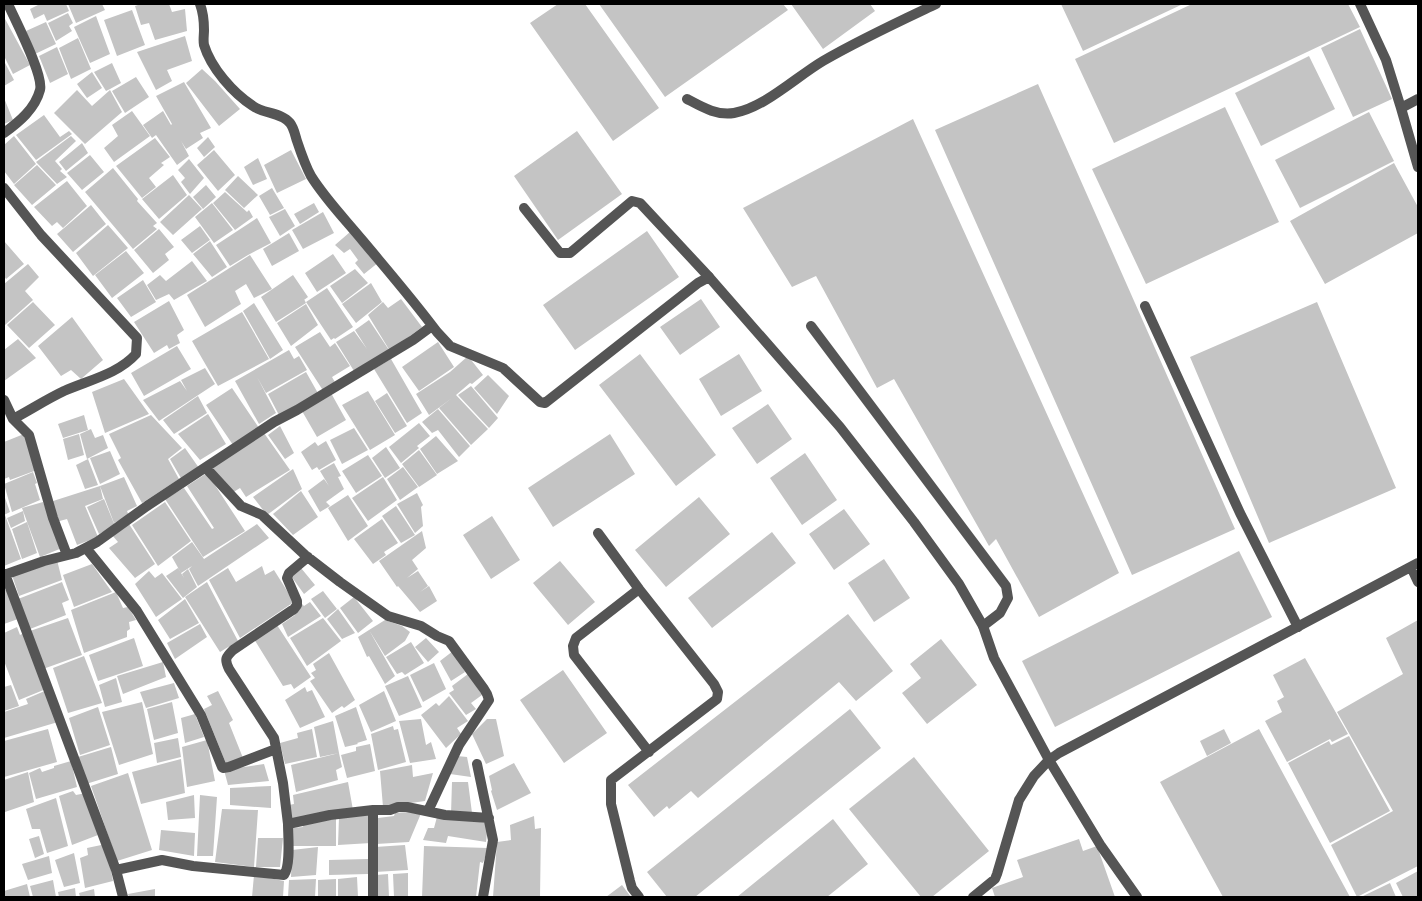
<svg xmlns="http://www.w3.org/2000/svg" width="1422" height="901" viewBox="0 0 1422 901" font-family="'Open Sans',sans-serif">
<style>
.building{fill:#c4c4c4}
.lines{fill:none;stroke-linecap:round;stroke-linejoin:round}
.service{stroke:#555;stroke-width:10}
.minor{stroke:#555;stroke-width:10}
</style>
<rect width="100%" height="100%" fill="#fff"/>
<!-- building -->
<path class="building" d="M40 4H66L69 11 47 21 44 14 34 19 30 9Z
M68 4H102L105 10 76 23Z
M141 4H169L172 12 185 9 187 31 155 40 149 23 141 25 135 6Z
M558 4H585L659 108 613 141 530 23Z
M599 4H783L788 10 665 97Z
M791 4H870L875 11 823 49Z
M1061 4H1183L1083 51Z
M1192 4H1348L1360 27 1114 143 1075 59Z
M132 10 145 45 117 56 104 20Z
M68 13 73 23 69 26 72 31 56 41 48 23Z
M96 16 110 54 90 63 74 27Z
M4 17 30 65 13 74 4 56Z
M46 22 56 44 35 54 26 31Z
M1360 29 1392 99 1353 117 1321 48Z
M185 36 192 61 167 70 172 81 156 90 137 52Z
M78 38 91 69 71 79 59 48Z
M57 47 68 74 50 83 39 56Z
M1309 56 1335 109 1261 146 1235 93Z
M4 61 14 80 4 86Z
M112 63 121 83 110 89 109 87 110 89 106 91 94 72Z
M202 69 215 81 240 109 219 126 186 83Z
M92 72 102 88 87 98 77 84Z
M136 77 149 97 125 113 112 91Z
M184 82 211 128 200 133 203 138 186 149 181 141 189 156 177 165 156 135 152 138 143 125 163 111 171 125 172 124 156 96Z
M1038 84 1235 529 1132 575 935 130Z
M77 90 92 106 110 90 122 112 85 144 54 113Z
M4 98 13 120 4 124Z
M1225 107 1279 222 1146 284 1092 169Z
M132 111 150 136 114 162 104 148 118 136 112 125Z
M1369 112 1394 161 1300 208 1275 160Z
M44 115 60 137 69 131 72 134 36 160 16 135Z
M913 119 1119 573 1039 617 996 539 989 546 894 379 877 388 816 276 792 287 743 208Z
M577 131 622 194 558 240 514 176Z
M14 136 36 164 14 184 4 171V145Z
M71 136 76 141 55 161 62 169 60 171 67 177 57 184 36 162Z
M208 137 215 147 204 157 197 148Z
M155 138 170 157 161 163 164 165 149 178 156 187 142 198 116 166Z
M82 143 88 153 66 171 59 162Z
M214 150 235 175 218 191 197 165Z
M291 150 306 179 277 193 264 165Z
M90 155 104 172 82 190 67 173Z
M258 158 267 179 253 185 244 167Z
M189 159 204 178 190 194 181 182 185 178 178 170Z
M1394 163 1418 207V233L1325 284 1290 221Z
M37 165 56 185 32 205 14 185Z
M113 168 138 199 137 201 157 223 153 226 157 229 133 249 85 192Z
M173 175 187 195 159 219 142 199Z
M238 176 258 195 244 208 225 190Z
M67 181 87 206 63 228 57 222 52 226 34 207Z
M206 185 216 197 203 209 193 197Z
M272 188 284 208 270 215 259 196Z
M225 192 247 212 249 210 253 217 235 230 213 203Z
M189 195 202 209 173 235 160 222Z
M212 203 233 230 214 243 195 217Z
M314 203 319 212 300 224 294 214Z
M91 205 106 224 73 252 57 234Z
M285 209 295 226 280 236 269 217Z
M323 212 334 233 303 249 292 230Z
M257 218 271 243 248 255 230 266 216 245Z
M108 225 128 248 93 276 76 253Z
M200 226 210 240 192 253 181 240Z
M159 229 174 247 165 254 169 260 153 273 134 250Z
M647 231 679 277 575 350 543 305Z
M350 232 379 262 364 274 355 263 358 260 350 249 344 253 335 245Z
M289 233 299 251 272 266 263 249Z
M4 241 24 264 6 279 4 276Z
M210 241 227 267 212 277 193 254Z
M126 251 144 273 112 298 95 275Z
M333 254 346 273 317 292 305 273Z
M250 255 272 289 254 298 246 284 235 291 241 304 205 327 187 295Z
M192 261 207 281 174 300 169 294 156 300 147 285 160 275 166 281Z
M28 264 39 277 25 291 33 300 5 325 4 323V284Z
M355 269 368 283 342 303 330 286Z
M293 275 308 297 304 300V299L306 303 276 322 261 297Z
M143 280 156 302 131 317 117 298Z
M371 283 382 302 356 323 342 304Z
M327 288 353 327 335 339 334 338 331 340 306 302Z
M401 299 422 327 390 351 368 315 383 302 388 308Z
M701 299 720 327 680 355 660 327Z
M169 301 184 330 177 335 180 343 169 349 167 345 154 353 134 322Z
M33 302 55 325 29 348 7 325Z
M1317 302 1396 488 1269 543 1190 357Z
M254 303 283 350 270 359 243 311Z
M306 304 318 325 291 346 277 323Z
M242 312 269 359 218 386 192 341Z
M72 317 103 360 81 379 71 370 61 376 38 346Z
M369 320 389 350 354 371 336 342 354 331 367 349 355 330Z
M320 332 330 347 335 343 350 366 332 377 336 384 324 392 295 347Z
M18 339 36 358 4 381V350Z
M438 342 454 367 419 391 402 367Z
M177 346 191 369 144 396 131 373Z
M289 350 294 359 299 356 307 370 266 393 257 377 276 413 259 424 235 381Z
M640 354 716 455 676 486 599 385Z
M739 354 762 391 721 416 699 379Z
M468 356 483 375 472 384 470 383 456 395 488 429 471 445 439 408 452 398 429 415 416 394 450 372Z
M391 359 422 413 407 423 374 369Z
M205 368 215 384 159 421 143 400 180 381 187 391 181 380Z
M306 372 319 395 280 417 268 394Z
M488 375 509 396 497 414 474 388Z
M124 379 149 414 105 433 92 392Z
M471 386 498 418 489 428 458 395Z
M232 388 259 428 233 445 206 405Z
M368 391 395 435 370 450 342 405Z
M331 393 346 420 317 437 302 411Z
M387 393 407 426 395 433 375 401Z
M198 396 207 413 174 434 163 420Z
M768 404 792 439 757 464 732 428Z
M438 409 470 446 459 457 438 430 432 433 422 422Z
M208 414 226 444 200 460 178 434Z
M84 415 88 430 63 438 58 424Z
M151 415 182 448 168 459 179 479 142 503 118 460 121 458 109 434Z
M419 423 430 436 417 446 419 448 401 463 389 447Z
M280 426 294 453 285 459 268 435Z
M354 428 368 450 342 464 330 440Z
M91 429 95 438 103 435 108 448 87 459 80 434Z
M264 433 290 470 246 497 240 488 232 493 209 469Z
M24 434 37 470 10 480 9 477 4 479V442Z
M79 434 84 455 68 460 63 439Z
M610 434 635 474 553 527 528 488Z
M436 436 458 461 437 474 420 449Z
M326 441 336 460 319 470 317 467 312 470 301 452 315 442 318 446Z
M386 447 400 468 385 478 372 458Z
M185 448 199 468 182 480 170 459Z
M419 450 437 475 419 487 402 464Z
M110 451 120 474 100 484 90 458Z
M805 453 837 500 802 525 770 478Z
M368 455 382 476 356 493 342 471Z
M88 459 98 485 85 489 76 465Z
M334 463 341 476 338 477 344 489 326 502 330 506 320 512 308 491 324 479 329 486 320 471Z
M403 467 418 487 400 500 387 479Z
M293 469 302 489 267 515 253 497Z
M33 472 37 483 35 484 40 500 12 512 4 484Z
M207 473 245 531 203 557 165 499 184 488 212 529 214 528 187 486Z
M124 477 137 506 127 511 129 516 114 523 100 486Z
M383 477 397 500 368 521 352 498Z
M100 486 103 499 85 506 98 537 77 545 67 519 56 522 50 502Z
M301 491 318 517 293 535 273 514Z
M417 493 423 505 421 507 423 526 415 533 397 504Z
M4 495 10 512 4 515Z
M348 495 368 526 348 541 328 508Z
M699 497 730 534 666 587 635 550Z
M104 499 115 526 99 534 87 507Z
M43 502 62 548 40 557 22 508Z
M165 502 191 541 158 566 132 525Z
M396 506 415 535 401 543 382 516Z
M844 509 870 544 834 570 809 534Z
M23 511 25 521 11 528 7 518Z
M5 515 21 559 4 566V516Z
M492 516 520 560 491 579 463 535Z
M382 519 398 543 384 552 386 555 373 564 354 539Z
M27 522 37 553 22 559 12 529Z
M129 524 155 564 135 578 109 548 118 542 112 535Z
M257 524 269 538 198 586 189 569 192 566 181 573 172 557 192 542 204 559Z
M422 531 426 548 412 560 418 569 407 578 418 571 428 586 420 592 429 586 437 601 420 612 398 586 397 587 379 561Z
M772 532 796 563 712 628 688 598Z
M1239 551 1272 617 1055 727 1022 661Z
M884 559 910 598 874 622 848 583Z
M57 560 62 580 19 596 12 575Z
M560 561 595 602 568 625 533 583Z
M92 564 112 592 74 607 63 575Z
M262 566 265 575 274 570 294 602 240 638 209 580 228 568 236 582Z
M178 568 184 578 182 574 188 569 197 587 183 598 166 576Z
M301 568 315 585 304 594 291 576Z
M149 571 155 578 162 573 182 599 156 617 135 584Z
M62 582 69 600 62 603 66 615 30 629 18 599Z
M207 582 238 641 220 652 185 597Z
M9 589 18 619 4 624V590Z
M323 591 337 609 325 618 311 599Z
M116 592 123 608 128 607 136 620 129 622 130 629 127 631V637L84 653 71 610Z
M354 597 373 621 358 633 340 608Z
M185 599 199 623 170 639 158 620Z
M310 602 321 616 288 637 282 624 295 615 292 611 302 604 304 606Z
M338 609 355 633 342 639 327 619Z
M848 614 893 671 856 701 839 682 698 798 691 791 669 809 667 806 654 817 628 785Z
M68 618 82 655 43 669 30 631Z
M323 618 341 641 307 666 290 638Z
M385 620 402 626 410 632 405 641 385 656 369 630Z
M1418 620V866L1357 897 1331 845 1393 811 1337 712 1403 674 1386 638Z
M200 624 207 637 175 659 167 643Z
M277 625 311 677 294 689 291 684 283 686 254 639Z
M17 627 20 635 24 633 46 689 19 700 4 661V633Z
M369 630 395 676 385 684 369 656 367 657 358 637Z
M134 638 143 666 98 681 89 655Z
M426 638 439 652 428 662 415 647Z
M941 639 977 685 927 724 902 693 921 678 910 664Z
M411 642 424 663 405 675 402 672 397 674 386 657Z
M453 651 465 672 451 681 440 661Z
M329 653 355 700 344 708 342 706 332 713 310 681 315 678 311 673 316 670 313 664Z
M84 656 102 703 68 713 53 668Z
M1305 658 1348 734 1332 742 1330 739 1287 762 1265 721 1282 712 1277 701 1284 697 1273 675Z
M163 662 166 677 123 694 117 676Z
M434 663 446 689 423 702 410 675Z
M563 670 607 733 564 763 520 700Z
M468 674 482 695 471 703 476 709 466 715 449 693 454 690 452 686Z
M408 676 422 707 399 716 385 686Z
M116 678 122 702 105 707 99 685Z
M174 683 179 698 146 708 140 692Z
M11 685 19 706 4 711V687Z
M305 687 307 692 312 690 325 717 300 728 285 700Z
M47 690 58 722 4 738V712L28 704 26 699Z
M218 691 233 720 229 723 243 758 227 766 204 709 212 705 207 696Z
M384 691 396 721 371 732 359 705Z
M449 696 468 721 457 728 461 734 446 748 421 715 436 703 439 706Z
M142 702 153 754 119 765 102 712Z
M172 702 178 733 154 740 147 709Z
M98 707 110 745 80 755 69 718Z
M356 707 367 740 357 743 358 744 345 747 335 716Z
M850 709 881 748 695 897H667L647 872Z
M195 714 204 737 185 743 181 718Z
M421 719 426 745 431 742 436 759 410 763 399 721Z
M487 719H496L504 756 486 764 472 734Z
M333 721 339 753 320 757 314 727Z
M393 726 394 730 398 729 406 762 378 770 371 734Z
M48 729 57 762 4 777V741Z
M312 729 317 757 285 764 280 743 298 738 297 733Z
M1224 729 1231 743 1207 756 1200 741Z
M1259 729 1350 897H1223L1160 782Z
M1349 736 1390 811 1330 843 1288 763 1329 741 1331 745Z
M178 738 181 757 157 763 154 743Z
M207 740 215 781 187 787 182 747Z
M370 744 375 771 347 778 341 755 356 751V747Z
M111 747 118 774 86 784 78 757Z
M339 753 342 767 336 770 338 780 296 792 291 765Z
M457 756 467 757 471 777 450 774Z
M914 757 989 851 932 897H921L849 809Z
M181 759 185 793 141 804 132 772Z
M71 761 77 787 36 799 29 773 40 768 42 772 54 768V766Z
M514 763 531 793 497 810 491 791 492 790 489 776Z
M264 764 269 781 228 785 224 770Z
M412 765 413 777 433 773 425 801 383 807 380 771Z
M28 772 34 802 5 812 4 780Z
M128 773 152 850 117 861 91 786Z
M348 782 353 810 291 821 289 805 294 804 293 795Z
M452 782H468L472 813 451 814Z
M271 786V808L230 805V788Z
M73 791 76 795 86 793 98 835 72 845 59 796Z
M194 795 195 818 168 820 166 802Z
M200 795 217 797 213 856H197Z
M56 798 68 846 47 853 40 829H32L26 809Z
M222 809 258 810 254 867 215 862Z
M422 811 409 842 376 844 378 818 394 816 395 813Z
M372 813 371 843 338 845 339 817Z
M534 816 535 829 541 828 540 897H493L497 842 511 840 510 825Z
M437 817 488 823 486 842 448 836 446 843 423 840 428 828H434Z
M336 819V846H293V828L303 827 304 822Z
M833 819 868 864 827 897H737Z
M161 830 195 833 194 856 159 850Z
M39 836 44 854 35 858 29 839Z
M258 838H283L280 867H256Z
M1079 839 1083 851 1097 846 1115 897H995L992 888 1023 877 1017 860Z
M106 844 113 881 85 888 80 858 88 855 87 848Z
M405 845 408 870 375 872V847Z
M424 846 488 848 483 863 480 862 476 897H422Z
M318 847 316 875 291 877 292 850Z
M74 853 80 883 64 887 55 860Z
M49 856 52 873 28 880 22 864Z
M368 859V874L329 875V860Z
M1418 871V897H1403L1396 883Z
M408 873V897H394L393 874Z
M388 874 389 897H377L376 875Z
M254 875 284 881 283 897H252Z
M357 877 358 897H338V879Z
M316 879 315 897H288L289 880Z
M336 879V897H318V880Z
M53 880 56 897H33L30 886Z
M1390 883 1396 897H1361Z
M27 884 30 897H4V891Z
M622 885 631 897H606Z
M75 888 76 897H59L58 892Z
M94 889 95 897H80L79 893Z
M155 889V897H129L128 894Z"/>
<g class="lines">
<!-- service -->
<path class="service" d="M1360 4 1386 60 1401 108 1418 99
M687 99C702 107 717 116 734 113 764 108 796 77 823 61 859 40 898 22 936 4
M1401 108 1418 167
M524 208 560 253H570L632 201 640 203 709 277
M1145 306 1240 513 1298 627
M811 326 1006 586 1008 598 1000 613 983 626
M598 533 639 589 714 684 718 692 717 699 611 780V804L630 881 632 888 639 897
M639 589 576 638 573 646 574 655 649 752
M973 897 995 879 997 874 1019 800 1034 776 1049 760"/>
<!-- minor -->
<path class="minor" d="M200 4C203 12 204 21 204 30 204 35 203 40 204 45 211 68 233 93 253 106 264 114 281 112 290 123 294 128 295 135 297 141 301 153 305 165 311 176 326 200 345 219 363 241 388 271 414 301 437 332L450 346 503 368 540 402 545 403 698 283 709 277 840 427 914 522 959 584 983 626 994 658 1049 760 1101 846 1137 897
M4 133C19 122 35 109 40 90 44 75 15 20 8 4
M4 188 41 235 137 338 136 354C118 374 89 380 64 391 47 399 30 410 13 419
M4 400 13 419 29 435 53 518 67 555
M206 468 241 506 262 515 305 555 340 582 388 616 421 626 437 636 449 641 484 689 487 694 489 700 459 745 428 811
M86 548 137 611 201 715 222 767 223 768 229 767 276 749
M1411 567 1418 582
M5 574 116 870 123 897
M4 575 44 561 76 553 97 542 147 506 274 422 297 410 413 340 432 326
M1049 760 1059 753 1418 563
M477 764 493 840 483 897
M288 824 283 783 274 738 229 669C224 659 226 657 233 650L294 609 297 605V601L287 578 289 573 308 557
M116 870 162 860 193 866 284 875C291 865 288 836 288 824L330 815 373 810H390L398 807H407L445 815 489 818
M373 897V810"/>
</g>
<!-- border -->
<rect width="1422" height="901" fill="none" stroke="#000000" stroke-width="10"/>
</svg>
